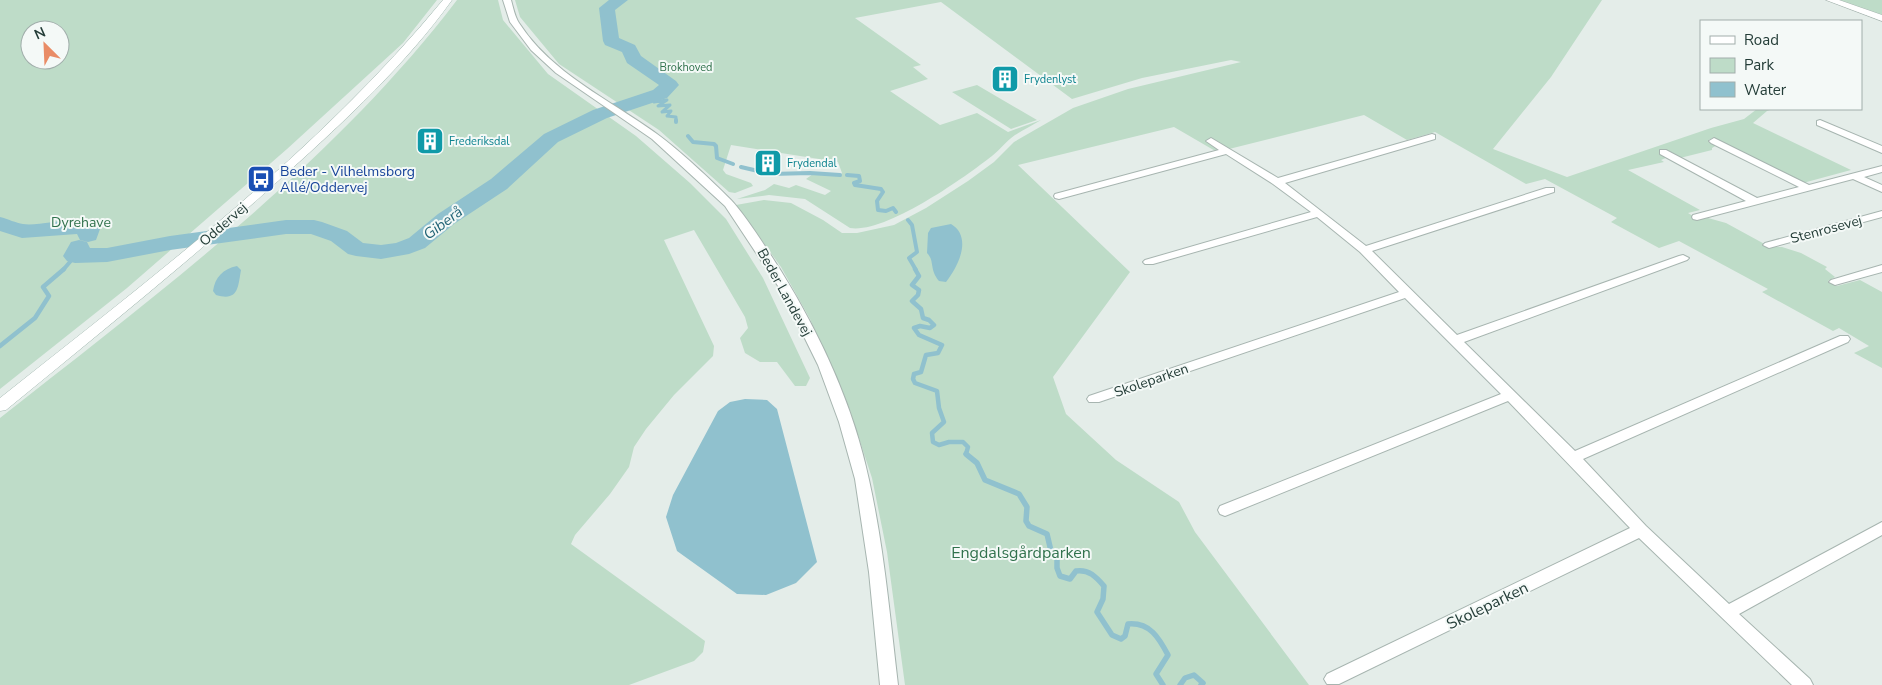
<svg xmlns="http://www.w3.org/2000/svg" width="1882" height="685" viewBox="0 0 1882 685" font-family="'Nunito Sans',sans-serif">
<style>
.green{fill:#bedcc8;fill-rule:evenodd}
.water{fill:#90c1ce}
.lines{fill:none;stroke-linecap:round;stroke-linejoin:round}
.stream-far3{stroke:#90c1ce;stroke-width:3}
.stream-far2{stroke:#90c1ce;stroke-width:4}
.stream-far1{stroke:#90c1ce;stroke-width:4.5}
.stream{stroke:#90c1ce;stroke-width:5.5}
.river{fill:#90c1ce;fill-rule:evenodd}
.minor-casing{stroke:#a7b5b0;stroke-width:2}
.tertiary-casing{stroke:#a7b5b0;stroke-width:1}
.secondary-casing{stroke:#a3b8b1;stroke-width:1}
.minor{fill:#fff;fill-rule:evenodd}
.tertiary{fill:#fff;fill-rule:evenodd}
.secondary{fill:#fff;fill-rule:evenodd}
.labels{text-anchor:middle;stroke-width:4;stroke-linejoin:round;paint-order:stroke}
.far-park-label{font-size:11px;fill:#31724d;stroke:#f4f9f7}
.far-culture-label{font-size:11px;fill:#0d838f;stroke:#f4f9f7;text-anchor:start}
.transit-label{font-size:14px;fill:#164399;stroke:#f4f9f7;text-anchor:start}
.park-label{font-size:14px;fill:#31724d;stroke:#f4f9f7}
.street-label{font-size:14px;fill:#243d38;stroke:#f4f9f7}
.water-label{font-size:15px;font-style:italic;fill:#226476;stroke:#f4f9f7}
.near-park-label{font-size:16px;fill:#31724d;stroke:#f4f9f7}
.near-street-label{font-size:16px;fill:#243d38;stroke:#f4f9f7}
</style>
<rect width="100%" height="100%" fill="#e4ede9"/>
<!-- green -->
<path class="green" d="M0 0H437L403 43 287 149 127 288 0 389ZM30 30H60V60H30Z
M457 0H498L503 20 548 74 636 136 690 183 726 219 763 278 810 378 806 386H795L777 362H760L745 353 740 338 748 328 745 317 694 230 664 240 714 346 713 356 674 395 646 429 634 447 629 467 610 494 575 535 571 544 705 641 703 652 694 661 629 685H0V418C160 292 333 163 457 0Z
M515 0H1602L1551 77 1493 149 1567 177 1711 128 1744 119 1757 109H1773L1767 111 1753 123 1851 170 1803 183 1713 138 1709 140 1717 145 1712 148V150L1680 158 1668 157 1661 160 1664 162 1628 170 1700 210 1688 213 1698 219 1708 218 1726 223 1770 247H1782L1801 253 1827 267 1825 269 1835 277 1828 281 1837 286 1860 280 1882 292V368L1854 353 1869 346 1839 328 1833 331 1762 292 1768 289 1679 241 1659 248 1611 222 1617 218 1545 179 1526 184 1435 132 1407 140 1364 115 1217 152 1174 127 1018 165 1130 272 1053 377 1066 414 1116 460 1179 502 1195 532 1309 685H905L887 552 872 478 847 402 810 319 781 267 736 205 764 200 791 203 823 220 842 233H857L894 225 926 208 968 181 994 162 1014 142 1073 108 1128 89 1241 62 1231 60 1142 78 1072 99 941 2 855 18 921 65 913 67 928 79 890 91 940 125 977 113 1008 132 1041 120C1033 125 1023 130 1015 135 1006 141 1000 150 992 156 964 178 885 234 850 228L805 199 769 195 737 199 765 190 774 184 789 188 796 185 825 195 831 191 806 179 813 174 840 176 842 173 838 162 731 145 723 170 726 174 751 183 753 186 735 193 729 192 659 130 559 64 520 17Z
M1837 0H1882V16Z
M977 85 1037 120 1011 129 952 92Z"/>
<!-- water -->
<path class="water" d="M951 224C973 237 958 267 946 282L939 281C929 269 935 261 927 253L928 233 931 228Z
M237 266 241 270C238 286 239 302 216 295L213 291C215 277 223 269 237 266Z
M745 399 767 400 777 409 817 562 796 583 766 595 737 594 677 551 666 517 673 495 718 411 730 402Z"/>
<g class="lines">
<!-- stream-far3 -->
<path class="stream-far3" d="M660 94 654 102 667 100 658 106 670 105 662 112 671 111 667 116 676 117V121"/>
<!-- stream-far2 -->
<path class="stream-far2" d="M676 120V122
M688 136 693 142 714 144 716 146 717 158 733 164
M741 167 771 174 810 173 840 175
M847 175 859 176 860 181 854 183 855 185 881 189 883 192 877 201 878 210 886 211 893 208 896 212
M908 220 912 225 917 252 909 258 916 270
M63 270 75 256"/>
<!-- stream-far1 -->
<path class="stream-far1" d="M915 269 919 276 912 285 919 290 918 295 912 301 921 309 923 318 929 320 934 325 930 328 920 326 914 328 919 335 942 345 938 353 926 355 921 372 914 374 913 379 915 383 937 391 939 408 944 422 932 433 933 442 939 445 949 442H963L968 447 966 454 968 456
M0 346 35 318 49 296 43 287 64 269"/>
<!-- stream -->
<path class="stream" d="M966 454 977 463 985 480 1019 494 1027 507 1026 521 1029 526 1047 534 1051 551 1057 558V568L1060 576 1070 579 1076 571C1089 569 1096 577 1104 586L1103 599 1097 612 1112 635 1121 639 1125 636 1128 624C1150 622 1159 638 1168 655L1156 674 1163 685
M1180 685 1185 678 1194 675 1203 683 1201 685"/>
<!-- river -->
<path class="river" d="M609 0H628L615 10 619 38 635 45 641 56 676 81 679 85 667 98 607 118 558 142 507 189 454 224 425 248 409 254 381 259 356 256 348 254 331 241 311 234H286L170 250 107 262 75 263 67 261 63 256 71 242 79 240 87 242 90 248H107L170 236 286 220H314L322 222 347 231 363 243 381 245 396 243 409 238 438 214 491 179 544 134 593 110 653 90 659 85 627 63 622 52 605 45 603 41 599 8Z
M0 217C8 219 16 223 23 224 43 227 88 211 100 229L96 240 88 242 80 240 77 234 22 238 0 231Z"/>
<!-- minor casing -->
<g class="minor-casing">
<path id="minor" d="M503 0H511C513 7 515 17 519 23 551 73 610 100 657 134 680 151 710 179 731 200 747 217 768 251 781 271 820 334 854 407 869 480 884 547 890 617 898 685H880L869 572 855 479 839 422 818 365 782 292 725 206 652 139 556 73 531 50 510 22Z
M1820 120 1882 146V153L1817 125V121Z
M1432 134 1435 135V139L1285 183 1366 246 1546 188H1554V192L1372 251 1457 335 1679 256 1683 255 1689 258 1687 260 1464 342 1575 451 1840 336H1848L1850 339 1848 342 1583 459 1646 526 1729 604 1882 522V535L1739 614 1810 679 1813 685H1792L1639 538 1339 684H1327L1324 679 1327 674 1630 528 1508 401 1230 514 1225 516 1220 514 1218 510 1220 506 1501 394 1405 298 1099 402H1089L1087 399 1089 396 1399 292 1360 252 1317 217 1153 264H1145L1143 262 1145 260 1311 212 1273 184 1226 154 1059 199 1055 198 1054 196 1055 194 1219 150 1206 141 1211 138 1278 178Z
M1714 138 1809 185 1882 166V172L1864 177 1882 185V192L1853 179 1697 220 1693 219 1692 217 1693 215 1746 201 1660 154V150H1666L1757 198 1799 187 1711 143 1709 141Z
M1882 211V217L1769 248 1763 245 1765 243Z
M1882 265V272L1835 285 1829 282 1831 280Z"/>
</g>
<!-- tertiary casing -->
<g class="tertiary-casing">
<path id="tertiary" d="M1826 0H1839L1882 15V21Z"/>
</g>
<!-- secondary casing -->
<g class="secondary-casing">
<path id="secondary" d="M443 0H452C406 64 346 120 287 173 197 255 101 332 6 410L0 411V398C155 275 317 153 443 0Z"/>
</g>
<!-- minor -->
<use href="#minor" class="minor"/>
<!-- tertiary -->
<use href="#tertiary" class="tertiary"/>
<!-- secondary -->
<use href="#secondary" class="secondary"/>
</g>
<!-- icons -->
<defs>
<g id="building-square" transform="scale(1.4375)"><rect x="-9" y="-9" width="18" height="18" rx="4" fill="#0f9aa8" stroke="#f4f9f7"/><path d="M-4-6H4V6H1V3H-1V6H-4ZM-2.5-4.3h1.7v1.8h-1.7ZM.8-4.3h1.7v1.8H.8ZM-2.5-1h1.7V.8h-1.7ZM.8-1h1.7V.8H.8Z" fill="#fff"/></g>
<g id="bus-square" transform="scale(1.4375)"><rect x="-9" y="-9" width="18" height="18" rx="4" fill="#1a4fb4" stroke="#f4f9f7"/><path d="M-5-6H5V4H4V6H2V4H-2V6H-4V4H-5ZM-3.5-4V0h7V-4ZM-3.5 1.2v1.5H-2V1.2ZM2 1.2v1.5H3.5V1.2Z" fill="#fff"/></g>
</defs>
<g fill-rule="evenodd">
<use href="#building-square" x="1005" y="79"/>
<use href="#building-square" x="430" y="141"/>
<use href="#building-square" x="768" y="163"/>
<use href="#bus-square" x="261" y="179"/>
</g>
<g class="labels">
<!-- far-park labels -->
<g class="far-park-label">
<text x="686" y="71">Brokhoved</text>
</g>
<!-- far-culture labels -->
<g class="far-culture-label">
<text x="1024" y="83">Frydenlyst</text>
<text x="449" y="145">Frederiksdal</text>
<text x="787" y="167">Frydendal</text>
</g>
<!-- transit labels -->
<g class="transit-label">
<text x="280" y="176">Beder - Vilhelmsborg<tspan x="280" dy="16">Allé/Oddervej</tspan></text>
</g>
<!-- park labels -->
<g class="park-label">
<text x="81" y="227">Dyrehave</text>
</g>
<!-- street labels -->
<g class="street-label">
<text transform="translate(223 224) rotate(-41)" y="5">Oddervej</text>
<text transform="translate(1826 229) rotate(-15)" y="5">Stenrosevej</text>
<text transform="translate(785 292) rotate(61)" y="5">Beder Landevej</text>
<text transform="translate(1151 380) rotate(-19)" y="5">Skoleparken</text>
</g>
<!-- water labels -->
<g class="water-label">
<text transform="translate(443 223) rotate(-37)" y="5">Giberå</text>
</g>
<!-- near-park labels -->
<g class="near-park-label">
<text x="1021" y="558">Engdalsgårdparken</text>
</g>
<!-- near-street labels -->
<g class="near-street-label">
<text transform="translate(1487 605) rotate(-26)" y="6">Skoleparken</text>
</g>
</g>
<!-- legend -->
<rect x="1700" y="20" width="162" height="90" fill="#f4f9f7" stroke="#a1aeab"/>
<rect x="1710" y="36" width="25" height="8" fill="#ffffff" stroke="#a1aeab"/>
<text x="1744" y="45" font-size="15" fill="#243d38">Road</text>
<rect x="1710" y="58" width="25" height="15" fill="#bedcc8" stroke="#a1aeab"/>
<text x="1744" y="70" font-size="15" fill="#243d38">Park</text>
<rect x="1710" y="82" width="25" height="15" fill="#90c1ce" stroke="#a1aeab"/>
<text x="1744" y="95" font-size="15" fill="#243d38">Water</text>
<!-- north arrow -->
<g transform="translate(45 45) rotate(336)"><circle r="24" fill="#f4f9f7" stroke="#a1aeab"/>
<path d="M0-4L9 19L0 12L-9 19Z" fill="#e98c66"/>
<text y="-8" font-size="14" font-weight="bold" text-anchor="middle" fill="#243d38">N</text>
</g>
</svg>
